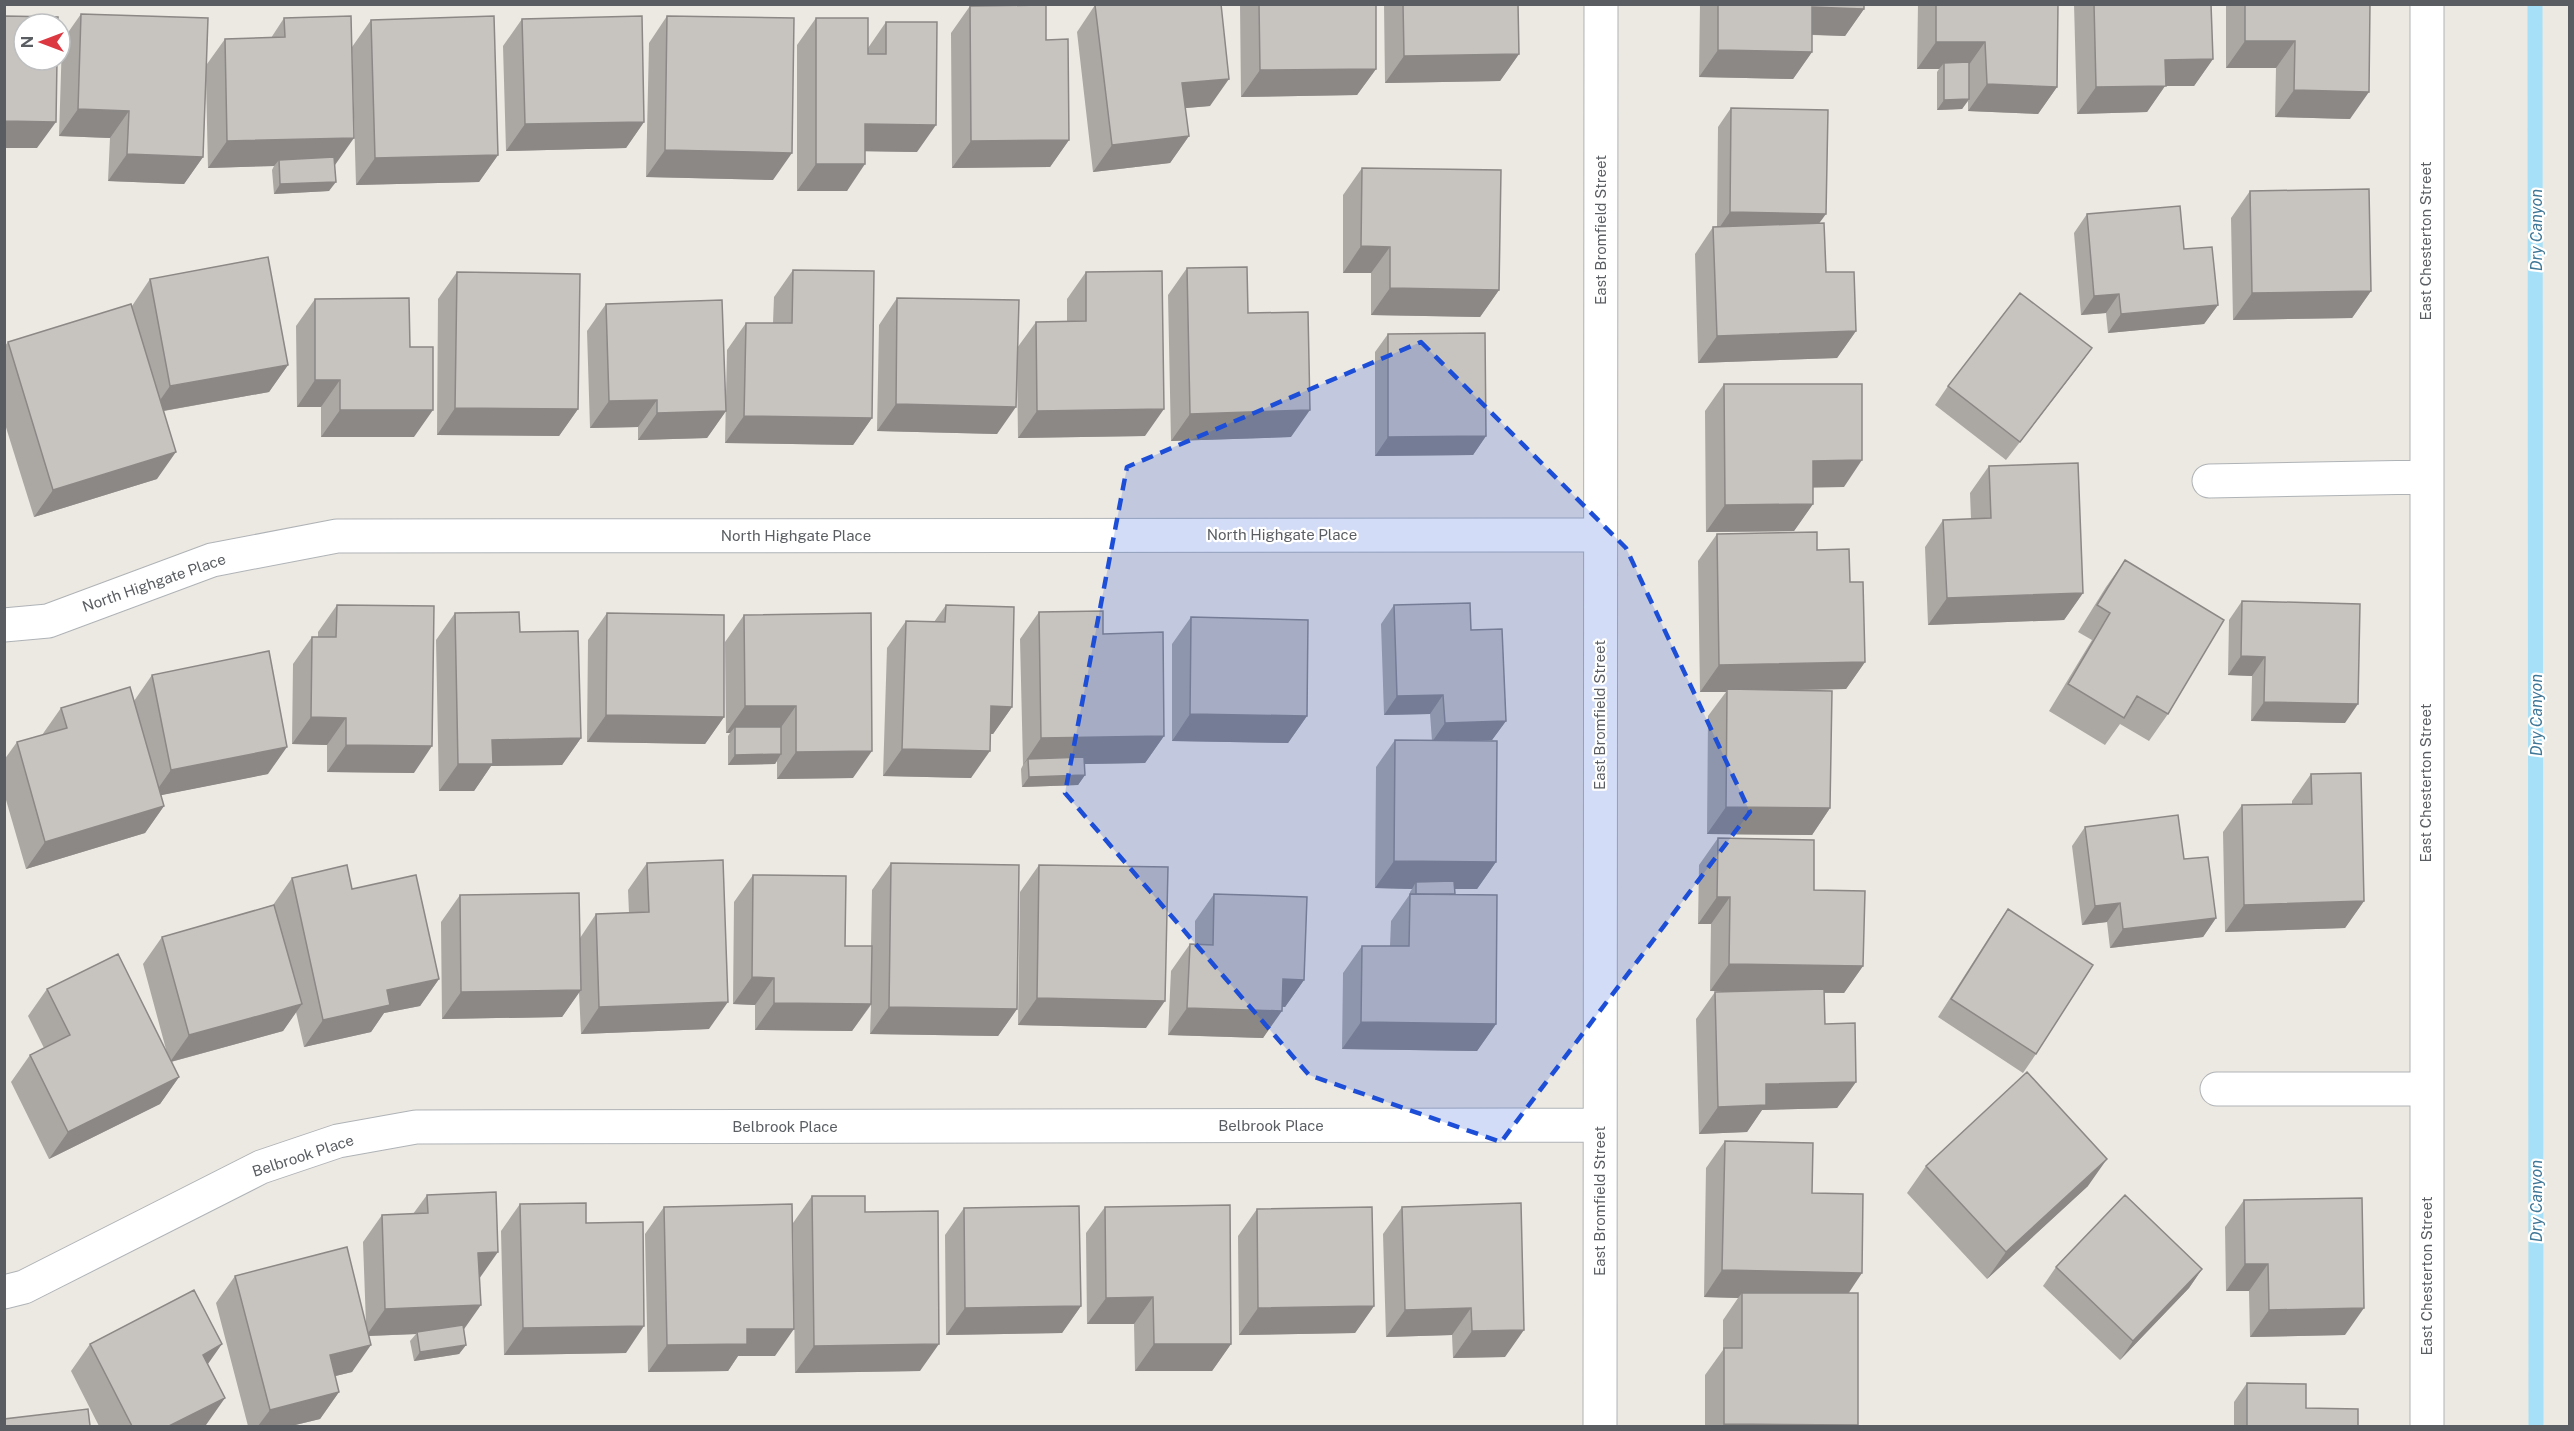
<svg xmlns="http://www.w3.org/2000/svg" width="2574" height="1431" viewBox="0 0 2574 1431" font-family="'Public Sans',sans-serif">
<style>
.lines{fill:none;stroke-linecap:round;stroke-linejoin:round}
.stream{stroke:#a5e0f8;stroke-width:15}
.street-casing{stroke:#afb3b6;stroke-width:35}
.street{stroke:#fff;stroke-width:33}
.wall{fill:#aba8a4}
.shaded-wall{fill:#8b8886}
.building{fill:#c7c3bf;stroke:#8b8886;stroke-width:1.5}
.marked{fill:#1d4ed8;fill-opacity:0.2;stroke:#1d4ed8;stroke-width:4.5;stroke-dasharray:12 8;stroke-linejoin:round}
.labels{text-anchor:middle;stroke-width:4.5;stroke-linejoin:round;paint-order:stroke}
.street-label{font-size:15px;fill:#5a5e62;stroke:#fff}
.water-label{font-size:16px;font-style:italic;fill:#3f7797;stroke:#fff}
</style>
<rect width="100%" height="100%" fill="#ece8e2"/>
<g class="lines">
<!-- stream -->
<path class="stream" d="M2535 4 2536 1426"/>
<!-- street casing -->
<g class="street-casing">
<path id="street" d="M2209 481 2425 477
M4 625 48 621 212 560 337 536 1600 535
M2217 1089H2426
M4 1292 24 1287 261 1167 338 1141 416 1127 1600 1125
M1600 1426 1601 4
M2427 1426V4"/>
</g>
<!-- street -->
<use href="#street" class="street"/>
</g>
<!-- wall -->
<path class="wall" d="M1240 4H1376V69L1357 95 1241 97Z
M1384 4H1518L1519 54 1500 81 1385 83Z
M1700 4H1864V9L1845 36 1812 35V52L1793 79 1699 77Z
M1918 4H2058L2057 87 2038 114 1968 111V101L1962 109 1937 110V72L1939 69H1917Z
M2074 4H2211L2213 59 2194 86H2165L2147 112 2077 114Z
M2226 4H2370L2350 119 2275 117 2276 68H2226Z
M1095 5 1210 106 1185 108 1189 136 1170 163 1093 172 1077 32Z
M970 6 1069 140 1050 167 952 168 951 33Z
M81 14 207 64 225 39 271 38 284 18 335 165 329 191 274 194 272 170 274 166 208 168 206 80 203 157 184 184 108 181 110 138 59 136 62 41Z
M667 16 773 180 646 177 649 43Z
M816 18 868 48 886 22 917 152 865 151 847 191H797V45Z
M522 19 644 122 626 148 506 151 503 46Z
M371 20 498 155 479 182 356 185 352 47Z
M1731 108 1819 224 1826 272 1856 331 1837 358 1698 363 1695 254 1713 227H1717L1718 127Z
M1362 168 1499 290 1480 317 1371 315V273H1343V195Z
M2250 191 2371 291 2352 318 2233 320 2231 218Z
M2087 214 2184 249 2218 305 2204 324 2108 333 2106 313 2081 315 2074 233Z
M1187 268 1248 313 1291 437 1171 441 1168 295Z
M793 270 872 418 853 445 725 443 727 350 746 323H773L774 297Z
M457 272 578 409 559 436 437 435 438 299Z
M1086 272 1145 436 1018 438 1017 363 997 434 877 431 879 325 897 298 1017 348 1036 322H1067V299Z
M150 279 288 365 269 392 164 411 157 479 34 517 4 421V347L8 342 132 306Z
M315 299 410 347 414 437H321V407H297L296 326Z
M606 304 726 411 707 438 638 440V427L590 428 587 331Z
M1388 334 1486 436 1473 455 1375 456V352Z
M2078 367 2006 460 1935 405 1948 386Z
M1724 384 1844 487H1813V504L1794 531 1706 532 1705 411Z
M1989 466 2083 593 2064 620 1928 625 1925 547 1943 520 1971 519 1970 493Z
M1717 534 1817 550 1850 582 1865 662 1846 689 1791 690 1830 808 1812 835 1707 834 1708 716 1726 692H1700L1698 561Z
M2125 560 2168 714 2149 741 2120 724 2105 745 2049 711 2092 640 2078 632 2106 587Z
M2242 601 2345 723 2251 721 2252 676 2228 675 2229 620Z
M337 605 414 773 327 772V745L292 744 293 664 312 637H318V632Z
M946 605 1012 707 993 734H990L971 778 883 776 887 648 906 621 934 622Z
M1394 605 1471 630 1506 721 1492 740 1454 741 1496 862 1477 889H1454L1455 894 1496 1024 1477 1051 1342 1049 1343 973 1362 946H1390L1391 921 1410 894V892L1412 889 1375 888 1376 767 1395 740 1432 741 1430 714 1384 715 1381 624Z
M1039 612 1103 634 1164 736 1145 763 1084 764 1085 775 1078 785 1022 787 1021 769 1023 765 1020 639Z
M455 613 520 632 581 738 562 765 491 766 474 791H439L436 640Z
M607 613 724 717 705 744 587 742 588 640Z
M744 615 853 778 777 779V761L775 764 728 765V736L730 733H726L725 642Z
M1191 617 1307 716 1288 743 1172 741V644Z
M152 675 268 774 161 795 164 806 145 833 26 869 4 793V760L17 742 42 735 61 708 134 701Z
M2311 774 2364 901 2345 928 2225 932 2223 832 2242 805 2292 804V801Z
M2085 827 2184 859 2216 918 2203 937 2110 948 2107 922 2082 925 2072 846Z
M1718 838 1814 890 1863 966 1844 993H1824L1825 1024 1856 1082 1837 1108 1762 1110 1747 1132 1699 1134 1696 1019 1715 992 1735 991H1710L1711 924H1698L1699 865Z
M647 863 709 1029 581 1034 579 992 562 1017 442 1019 441 922 460 895 580 938 596 914 629 913 628 890Z
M891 863 1017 1009 998 1036 870 1034 871 1005 852 1031 755 1030V1005L733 1004 734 902 753 875 845 946H871L872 890Z
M1039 865 1146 1028 1018 1025 1020 892Z
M292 878 352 889 439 979 420 1006 384 1013 371 1032 304 1047 296 1012 283 1031 171 1062 179 1077 160 1104 49 1159 11 1082 30 1055 44 1048 28 1016 47 989 167 1053 143 964 162 937 273 905Z
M1214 894 1304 980 1285 1007 1282 1006 1263 1038 1168 1035 1171 971 1190 944H1195V921Z
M2008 909 2036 1054 2023 1073 1938 1017 1995 928Z
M1725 1141 1812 1193 1848 1293 1857 1426H1705V1375L1723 1350V1320L1738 1298 1704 1297 1706 1168Z
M1926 1166 2088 1186 1987 1279 1907 1193Z
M427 1195 480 1278 464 1329 466 1345 459 1354 414 1361 410 1341 416 1334 369 1336 352 1372 335 1376 339 1392 320 1419 291 1426H248L216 1303 235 1276 366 1324 363 1242 382 1215 413 1214Z
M812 1196 865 1212 920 1371 795 1373 793 1223Z
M2244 1200 2345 1335 2250 1337 2249 1291H2226L2225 1227Z
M520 1204 626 1353 504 1355 501 1231Z
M664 1207 775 1356H738L728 1371 648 1372 645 1234Z
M1105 1207 1231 1344 1212 1371H1135L1134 1324H1087L1086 1233Z
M1402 1207 1505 1357 1453 1358 1452 1335 1386 1337 1383 1234Z
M964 1208 1081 1306 1062 1333 946 1335 945 1235Z
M1257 1209 1374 1306 1355 1333 1239 1335 1238 1236Z
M2056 1267 2202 1269 2189 1288 2120 1360 2043 1286Z
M90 1344 208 1364 206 1425 203 1426H99L71 1371Z
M2247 1383 2306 1408 2358 1426H2234V1402Z"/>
<!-- shaded-wall -->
<path class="shaded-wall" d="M1812 7 1864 9 1845 36 1794 34Z
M2245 41H2295L2276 68H2226Z
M1936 42H1985L1966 69 1944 63 1939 69H1917Z
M1718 50 1812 52 1793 79 1699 77Z
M1519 54 1500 81 1385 83 1404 56Z
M2213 59 2194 86H2165L2147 112 2077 114 2096 87 2165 60Z
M1376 69 1357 95 1241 97 1260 70Z
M1229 79 1210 106 1163 110 1182 83Z
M1987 84 2057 87 2038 114 1968 111Z
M2294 90 2369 92 2350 119 2275 117Z
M1969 99 1962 109 1937 110 1944 100Z
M78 109 129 111 110 138 59 136Z
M4 121 56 122 37 148H4Z
M644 122 626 148 506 151 525 124Z
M865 124 936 125 917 152 847 151Z
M1189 136 1170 163 1093 172 1112 145Z
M354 138 335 165 279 160 274 166 208 168 227 141Z
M1069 140 1050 167 952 168 971 141Z
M665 150 792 153 773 180 646 177Z
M127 154 203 157 184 184 108 181Z
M498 155 479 182 356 185 375 158Z
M816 164H865L847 191H797Z
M336 182 329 191 274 194 280 184Z
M1730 212 1826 214 1812 233 1717 231Z
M1361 246 1390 247 1371 273H1343Z
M1390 288 1499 290 1480 317 1371 315Z
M2371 291 2352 318 2233 320 2252 293Z
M2119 294 2106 313 2081 315 2094 296Z
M2218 305 2204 324 2108 333 2121 314Z
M1856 331 1837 358 1698 363 1717 336Z
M2092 348 2078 367 2006 460 2020 442Z
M288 365 269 392 151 413 170 386Z
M315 380H340L321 407H297Z
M657 400 638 427 590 428 609 401Z
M896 404 1016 407 997 434 877 431Z
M455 408 578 409 559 436 437 435Z
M1164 409 1145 436 1018 438 1037 411Z
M340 410H433L414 437H321Z
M1310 410 1291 437 1171 441 1190 414Z
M726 411 707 438 638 440 657 413Z
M744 416 872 418 853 445 725 443Z
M1486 436 1473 455 1375 456 1388 437Z
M176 452 157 479 34 517 53 490Z
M1862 460 1844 487 1794 488 1813 461Z
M1813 504 1794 531 1706 532 1725 505Z
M2083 593 2064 620 1928 625 1947 598Z
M2241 656 2265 657 2252 676 2228 675Z
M1865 662 1846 689 1727 691V689L1726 692H1700L1719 665Z
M1443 695 1430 714 1384 715 1397 696Z
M2264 702 2358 704 2345 723 2251 721Z
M745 706H796L777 733 735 727 730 733H726Z
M991 706 1012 707 993 734 972 733Z
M1190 714 1307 716 1288 743 1172 741Z
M606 715 724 717 705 744 587 742Z
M311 717 346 718 327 745 292 744Z
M1506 721 1492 740 1432 742 1445 723Z
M1164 736 1145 763 1028 765V759L1023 765 1041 738Z
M581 738 562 765 491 766 474 791H439L458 764 492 740Z
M346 745 432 746 414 773 327 772Z
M287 747 268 774 152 797 171 770Z
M902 749 990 751 971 778 883 776Z
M872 751 853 778 777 779 796 752Z
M781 754 775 764 728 765 735 755Z
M1085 775 1078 785 1022 787 1029 777Z
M164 806 145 833 26 869 45 842Z
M1726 807 1830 808 1812 835 1707 834Z
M1394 861 1496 862 1477 889H1416V882L1412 889 1375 888Z
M1717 897H1730L1711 924H1698Z
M2364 901 2345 928 2225 932 2244 905Z
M2120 903 2107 922 2082 925 2095 906Z
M2216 918 2203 937 2110 948 2123 929Z
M1729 964 1863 966 1844 993 1710 991Z
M752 977 774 978 755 1005 733 1004Z
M439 979 420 1006 384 1013 371 1032 304 1047 323 1020 387 990Z
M1283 979 1304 980 1285 1007 1264 1006Z
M581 990 562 1017 442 1019 461 992Z
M1037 998 1165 1001 1146 1028 1018 1025Z
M728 1002 709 1029 581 1034 599 1007Z
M774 1003 871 1004 852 1031 755 1030Z
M302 1004 283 1031 170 1062 189 1035Z
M889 1007 1017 1009 998 1036 870 1034Z
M1187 1008 1282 1011 1263 1038 1168 1035Z
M1361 1022 1496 1024 1477 1051 1342 1049Z
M179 1077 160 1104 49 1159 68 1132Z
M1856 1082 1837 1108 1762 1110 1747 1132 1699 1134 1718 1107 1766 1084Z
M2107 1159 2088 1186 1987 1279 2006 1252Z
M498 1252 479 1279 478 1253Z
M2245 1264H2268L2249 1291H2226Z
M2202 1269 2189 1288 2120 1360 2133 1341Z
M1722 1270 1862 1273 1844 1300 1742 1293 1738 1298 1704 1297Z
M1153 1297 1134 1324H1087L1106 1298Z
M481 1305 462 1332H417L416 1334 366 1336 385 1309Z
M1081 1306 1062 1333 946 1335 965 1308Z
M1374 1306 1355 1333 1239 1335 1258 1308Z
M1471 1308 1452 1335 1386 1337 1405 1310Z
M2364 1308 2345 1335 2250 1337 2269 1310Z
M644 1326 626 1353 504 1355 523 1328Z
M747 1329H794L775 1356H738L728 1371 648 1372 667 1345Z
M1524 1330 1505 1357 1453 1358 1472 1331Z
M222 1344 203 1371V1355Z
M939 1344 920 1371 795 1373 814 1346Z
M1154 1344H1231L1212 1371H1135Z
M371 1345 352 1372 311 1382 330 1355Z
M466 1345 459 1354 414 1361 420 1352Z
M339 1392 320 1419 291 1426H258L270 1410Z
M225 1398 206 1425 203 1426H169Z
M1724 1424 1858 1425 1857 1426H1722Z"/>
<!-- building -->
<path class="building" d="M1221 4 1229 79 1182 83 1189 136 1112 145 1095 5Z
M1259 4H1376V69L1260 70Z
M1403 4H1518L1519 54 1404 56Z
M1718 4H1864V9L1812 7V52L1718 50Z
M1936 4H2058L2057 87 1987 84 1985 42H1936Z
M2094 4H2211L2213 59 2165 60 2166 86 2096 87Z
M2245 4H2370L2369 92 2294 90 2295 41H2245Z
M1046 5V40L1068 39 1069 140 971 141 970 6Z
M81 14 208 18 203 157 127 154 129 111 78 109Z
M4 16 58 17V24H24V60H57L56 122 4 121Z
M351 16 354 138 227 141 225 39 285 37 284 18Z
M494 16 498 155 375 158 371 20Z
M642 16 644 122 525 124 522 19Z
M667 16 794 18 792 153 665 150Z
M816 18H868V54H886V22H937L936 125 865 124V164H816Z
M1969 62V99L1944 100V63Z
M1731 108 1828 110 1826 214 1730 212Z
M334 157 336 182 280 184 279 160Z
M1362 168 1501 170 1499 290 1390 288V247L1361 246Z
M2369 189 2371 291 2252 293 2250 191Z
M2180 206 2184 249 2212 247 2218 305 2121 314 2119 294 2094 296 2087 214Z
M1824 223 1826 272H1854L1856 331 1717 336 1713 227Z
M268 257 288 365 170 386 150 279Z
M1247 267 1248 313 1308 312 1310 410 1190 414 1187 268Z
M793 270 874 271 872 418 744 416 746 323H792Z
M1162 271 1164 409 1037 411 1036 322 1086 321V272Z
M457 272 580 274 578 409 455 408Z
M2020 293 2092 348 2020 442 1948 386Z
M409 298 410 347H433V410H340V380H315V299Z
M897 298 1019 300 1016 407 896 404Z
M722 300 726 411 657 413V400L609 401 606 304Z
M131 304 176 452 53 490 8 342Z
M1485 333 1486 436 1388 437V334Z
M1724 384H1862V460L1813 461V504L1725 505Z
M2078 463 2083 593 1947 598 1943 520 1991 518 1989 466Z
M1817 532V550L1849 549 1850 582H1863L1865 662 1719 665 1717 534Z
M2125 560 2224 620 2168 714 2137 696 2124 718 2068 684 2110 613 2097 605Z
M2242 601 2360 604 2358 704 2264 702 2265 657 2241 656Z
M1470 603 1471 630 1502 629 1506 721 1445 723 1443 695 1397 696 1394 605Z
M337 605 434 606 432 746 346 745V718L311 717 312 637H336Z
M946 605 1014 607 1012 707 991 706 990 751 902 749 906 621 945 622Z
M1103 611V634L1163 632 1164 736 1041 738 1039 612Z
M519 612 520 632 578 631 581 738 492 740 493 764H458L455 613Z
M607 613 724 615V717L606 715Z
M871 613 872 751 796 752V706H745L744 615Z
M1191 617 1308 620 1307 716 1190 714Z
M269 651 287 747 171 770 152 675Z
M130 687 164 806 45 842 17 742 67 728 61 708Z
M1727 689 1832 691 1830 808 1726 807Z
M735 727H781V754L735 755Z
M1395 740 1497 741 1496 862 1394 861Z
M1084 757 1085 775 1029 777 1028 759Z
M2361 773 2364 901 2244 905 2242 805 2312 804 2311 774Z
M2178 815 2184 859 2208 857 2216 918 2123 929 2120 903 2095 906 2085 827Z
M1718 838 1814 840V890L1865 891 1863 966 1729 964 1730 897H1717Z
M723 860 728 1002 599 1007 596 914 649 912 647 863Z
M891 863 1019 865 1017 1009 889 1007Z
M347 865 352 889 416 875 439 979 387 990 390 1005 323 1020 292 878Z
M1039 865 1168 867 1165 1001 1037 998Z
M753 875 846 876 845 946H872L871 1004 774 1003V978L752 977Z
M1454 881 1455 894H1416V882Z
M579 893 581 990 461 992 460 895Z
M1214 894 1307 897 1304 980 1283 979 1282 1011 1187 1008 1190 944 1213 945Z
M1410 894 1497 895 1496 1024 1361 1022 1362 946H1409Z
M274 905 302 1004 189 1035 162 937Z
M2008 909 2093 965 2036 1054 1951 999Z
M118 954 179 1077 68 1132 30 1055 70 1035 47 989Z
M1824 989 1825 1024 1855 1023 1856 1082 1766 1084V1105L1718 1107 1715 992Z
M2027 1072 2107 1159 2006 1252 1926 1166Z
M1725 1141 1813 1143 1812 1193 1863 1194 1862 1273 1722 1270Z
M496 1192 498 1252 478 1253 481 1305 385 1309 382 1215 428 1213 427 1195Z
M2125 1195 2202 1269 2133 1341 2056 1267Z
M812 1196H865V1212L938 1211 939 1344 814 1346Z
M2362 1198 2364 1308 2269 1310 2268 1264H2245L2244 1200Z
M586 1203V1223L643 1222 644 1326 523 1328 520 1204Z
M1521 1203 1524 1330 1472 1331 1471 1308 1405 1310 1402 1207Z
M792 1204 794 1329H747V1344L667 1345 664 1207Z
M1230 1205 1231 1344H1154L1153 1297 1106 1298 1105 1207Z
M1079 1206 1081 1306 965 1308 964 1208Z
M1372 1207 1374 1306 1258 1308 1257 1209Z
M347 1247 371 1345 330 1355 339 1392 270 1410 235 1276Z
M194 1290 222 1344 203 1355 225 1398 169 1426H132L90 1344Z
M1742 1293H1858V1425L1724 1424V1348H1742Z
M463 1325 466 1345 420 1352 417 1332Z
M2247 1383 2306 1384V1408L2358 1409V1426H2247Z
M88 1409 90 1426H4V1419Z"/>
<!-- marked area -->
<path class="marked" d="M1421 342 1626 548 1750 812 1501 1142 1309 1075 1065 793 1127 467Z"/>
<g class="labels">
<!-- street labels -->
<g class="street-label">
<text transform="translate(1601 230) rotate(-90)" y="5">East Bromfield Street</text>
<text transform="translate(2426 241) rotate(-90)" y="5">East Chesterton Street</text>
<text x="1282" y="540">North Highgate Place</text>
<text x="796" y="541">North Highgate Place</text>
<text transform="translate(154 583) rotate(-19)" y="5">North Highgate Place</text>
<text transform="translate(1600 715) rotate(-90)" y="5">East Bromfield Street</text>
<text transform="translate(2426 783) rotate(-90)" y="5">East Chesterton Street</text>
<text x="1271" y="1131">Belbrook Place</text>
<text x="785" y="1132">Belbrook Place</text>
<text transform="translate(303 1156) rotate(-18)" y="5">Belbrook Place</text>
<text transform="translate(1600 1201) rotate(-90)" y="5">East Bromfield Street</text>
<text transform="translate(2427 1276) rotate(-90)" y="5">East Chesterton Street</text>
</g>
<!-- water labels -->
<g class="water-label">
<text transform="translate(2536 230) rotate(-90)" y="6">Dry Canyon</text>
<text transform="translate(2536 715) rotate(-90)" y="6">Dry Canyon</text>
<text transform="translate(2536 1201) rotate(-90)" y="6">Dry Canyon</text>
</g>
</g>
<!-- border -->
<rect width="2574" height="1431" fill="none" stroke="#5a5e62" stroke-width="12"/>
<!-- north arrow -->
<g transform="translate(42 42) rotate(270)"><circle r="28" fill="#ffffff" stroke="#bdbfc0" stroke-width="1.5"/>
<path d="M0-4.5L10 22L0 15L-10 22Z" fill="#dc3842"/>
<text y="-9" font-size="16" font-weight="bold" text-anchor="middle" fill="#5a5e62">N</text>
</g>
</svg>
